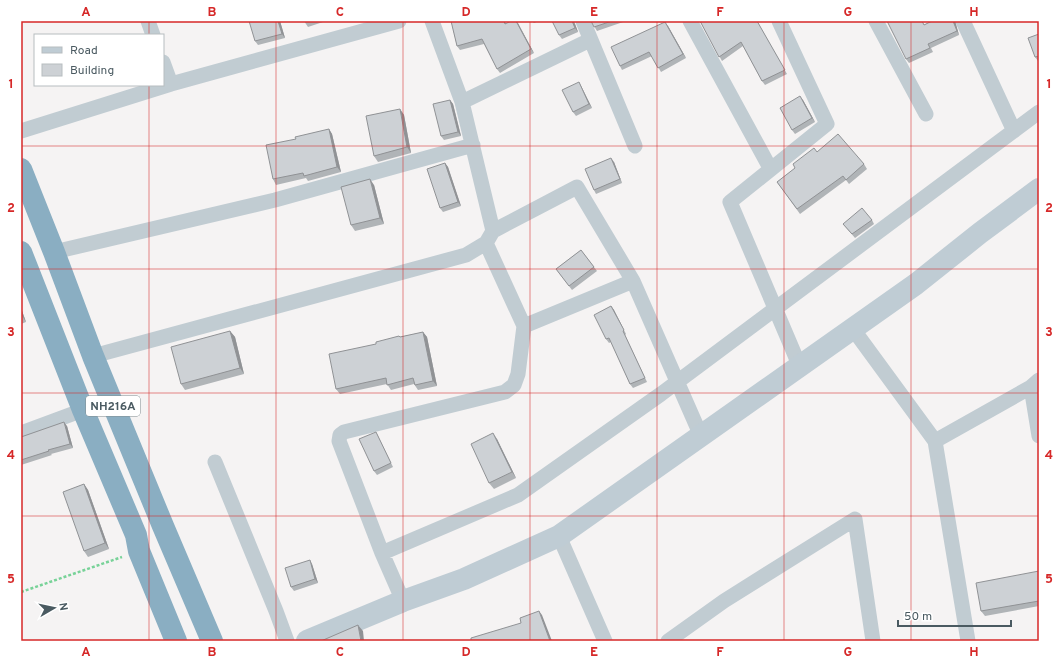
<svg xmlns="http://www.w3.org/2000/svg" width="1060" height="662" viewBox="0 0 1060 662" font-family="Overpass,sans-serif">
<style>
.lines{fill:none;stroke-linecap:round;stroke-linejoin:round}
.path{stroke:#78d298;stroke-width:2.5;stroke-dasharray:3 2;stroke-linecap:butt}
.street{stroke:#c1ccd2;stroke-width:15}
.secondary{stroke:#bfccd4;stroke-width:22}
.highway{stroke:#8aaec2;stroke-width:22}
.wall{fill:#b0b4b7}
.shaded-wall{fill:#909295}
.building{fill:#cdd1d5;stroke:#909295}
.grid{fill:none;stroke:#d62828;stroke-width:1;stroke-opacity:0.55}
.labels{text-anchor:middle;stroke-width:4;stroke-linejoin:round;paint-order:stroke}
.shield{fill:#fff;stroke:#808c90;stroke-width:1}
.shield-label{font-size:12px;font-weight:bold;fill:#4a5a61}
.neatline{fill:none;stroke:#d62828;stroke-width:1.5}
.grid-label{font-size:13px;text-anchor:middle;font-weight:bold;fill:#d62828}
</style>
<rect width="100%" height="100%" fill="#f5f3f3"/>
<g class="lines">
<!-- path -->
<path class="path" d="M21 592 122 557"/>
<!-- street -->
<path class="street" d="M148 21 153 35
M432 21 462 102
M583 21 635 146
M690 21 770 168
M779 21 827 124 730 202 800 367
M876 21 926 114
M963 21 1014 131
M163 62 171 84
M21 131 171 84 399 21
M493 231 462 102 590 40
M54 252 275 200 473 145
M524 326 633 281
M853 329 935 441 968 641
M93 356 466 255 486 243 493 231 577 187 633 281 701 436
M1031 387 1039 436
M21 433 83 410
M935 441 1031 387 1039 380
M215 462 276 611 287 641
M559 536 605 641
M382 553 518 495 661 394 1039 112
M403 601 382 553 339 441 340 435 344 432 505 392 514 385 518 374 524 326 486 243
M668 641 724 601 855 519 873 641"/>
<!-- secondary -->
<path class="secondary" d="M307 641 403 601 464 579 559 536 916 284 980 233 1039 189"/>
<!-- highway -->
<path class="highway" d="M21 169 54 252 93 356 163 526 212 641
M21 252 83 410 136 535 139 551 176 641"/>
</g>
<!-- wall -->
<path class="wall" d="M280 21 285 38 258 45 255 41Z
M304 21H326L308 27Z
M451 21H505L506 24 511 21H516L534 53 500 73 497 69 484 44 460 50 457 46Z
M532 21H539L534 23Z
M591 21H626L597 31Z
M700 21H757L787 74 765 85 762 81 743 46 722 61Z
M932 21H955L959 35 931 48 933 52 909 63 906 59 924 25Z
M575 24 578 32 562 39 559 35Z
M668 26 686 58 661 72 652 56 622 70 620 66Z
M1039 34V61H1038L1035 57Z
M579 82 592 108 576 116 573 112Z
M450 100 453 104 461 136 444 140 441 136Z
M803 100 815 122 795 134 792 130Z
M400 109 404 115 411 153 378 162 374 156Z
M329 129 332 134 341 172 308 181 306 178 276 185 273 179 296 139Z
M817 152 864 164 867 169 849 184 846 180 800 214 777 182Z
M614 162 622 183 596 194 594 190Z
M445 163 448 167 461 206 443 212 440 208Z
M374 185 384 224 355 231 351 225Z
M872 220 874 224 855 238 843 224Z
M581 250 597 271 572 290 556 269Z
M611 306 614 310 626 334 625 335 647 382 633 388 630 384 611 342 609 343 606 339Z
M21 308 26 322 21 324Z
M230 331 235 337 244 374 185 390 181 384Z
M423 332 427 337 437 386 418 390 414 384 391 390 387 384 340 394 336 389 376 344 399 336 400 337Z
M67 426 73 448 51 454 52 455 21 465V437Z
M376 432 378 436 393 467 377 475 374 471Z
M497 439 516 478 494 489 489 483Z
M84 484 88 490 109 549 88 557 84 551Z
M312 564 318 583 294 591 291 587Z
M1039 571V606L985 616 981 611Z"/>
<!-- shaded-wall -->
<path class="shaded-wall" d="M278 21H280L285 38 282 34Z
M516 21 518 23 534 53 531 49Z
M572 21H574L575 24 578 32 575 28Z
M953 21H955L959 35 957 31Z
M665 22 668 26 686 58 683 54Z
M579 82 592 108 589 104Z
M800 96 803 100 815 122 812 118Z
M450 100 453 104 461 136 458 132Z
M400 109 404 115 411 153 407 147Z
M329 129 332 134 341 172 337 167Z
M611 158 614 162 622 183 620 179Z
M445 163 448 167 461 206 458 202Z
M370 179 374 185 384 224 380 218Z
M611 306 614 310 626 334 624 330Z
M21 308 26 322 21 314Z
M230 331 235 337 244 374 240 368Z
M423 332 427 337 437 386 433 381Z
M64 422 67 426 73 448 70 444Z
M493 433 497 439 516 478 512 472Z
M84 484 88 490 109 549 105 543Z
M310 560 312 564 318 583 315 579Z
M539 611 542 615 552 641H550Z
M358 625 363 631 364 641H361Z"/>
<!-- building -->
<path class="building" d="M249 21H278L282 34 255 41Z
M451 21H504L505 24 511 21H516L531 49 497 69 482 39 457 46Z
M552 21H572L575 28 559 35Z
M591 21H612L594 27Z
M700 21H757L785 70 762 81 741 42 719 57Z
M887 21H922L924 25 932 21H953L957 31 928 44 930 48 906 59Z
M665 22 683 54 658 68 649 52 620 66 611 47Z
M1039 34V56L1035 57 1028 38Z
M579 82 589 104 573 112 562 90Z
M800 96 812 118 792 130 780 108Z
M450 100 458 132 441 136 433 104Z
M400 109 407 147 374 156 366 116Z
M329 129 337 167 304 176 303 173 273 179 266 145 296 139 295 137Z
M838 134 864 164 846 180 843 176 797 209 777 182 795 168 793 164 814 148 817 152Z
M611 158 620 179 594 190 585 169Z
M445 163 458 202 440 208 427 169Z
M370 179 380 218 351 225 341 187Z
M862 208 872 220 852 234 843 224Z
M581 250 594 267 569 286 556 269Z
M611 306 624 330 623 331 645 378 630 384 609 338 606 339 594 315Z
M230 331 240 368 181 384 171 347Z
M423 332 433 381 415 385 413 378 387 385 386 378 336 389 329 354 376 344V342L399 336 400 337Z
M64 422 70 444 48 450 49 451 21 460V437Z
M376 432 391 463 374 471 359 439Z
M493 433 512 472 489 483 471 444Z
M84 484 105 543 84 551 63 492Z
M310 560 315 579 291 587 285 568Z
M1039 571V601L981 611 976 583Z
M539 611 550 641H471V638L521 623 520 618Z
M358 625 361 641H321Z"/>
<!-- grid -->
<path class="grid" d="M149 21V35M276 21V641M403 21V641M530 21V641M657 21V641M784 21V641M911 21V641M149 85V641M21 146H1039M21 269H1039M21 393H1039M21 516H1039"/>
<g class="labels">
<!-- shield labels -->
<rect class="shield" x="86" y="396" width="54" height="20" rx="3"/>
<g class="shield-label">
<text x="113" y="410">NH216A</text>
</g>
</g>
<!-- border -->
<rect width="1060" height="662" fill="none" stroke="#ffffff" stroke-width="44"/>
<!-- legend -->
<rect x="34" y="34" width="130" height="52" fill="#ffffff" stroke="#b7bdc0"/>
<rect x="42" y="47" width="20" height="6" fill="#bfccd4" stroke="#b7bdc0"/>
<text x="70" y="54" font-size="12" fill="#4a5a61">Road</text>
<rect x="42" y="64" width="20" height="12" fill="#cdd1d5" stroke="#b7bdc0"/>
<text x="70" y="74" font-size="12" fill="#4a5a61">Building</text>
<!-- north arrow -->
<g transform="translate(54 608) rotate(81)" stroke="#ffffff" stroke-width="3" paint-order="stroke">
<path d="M0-3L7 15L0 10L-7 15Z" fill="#4a5a61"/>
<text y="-6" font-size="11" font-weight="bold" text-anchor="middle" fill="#4a5a61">N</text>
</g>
<!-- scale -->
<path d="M898 620v6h113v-6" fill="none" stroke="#4a5a61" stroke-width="2"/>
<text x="904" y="620" font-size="12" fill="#4a5a61" stroke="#ffffff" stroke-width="3" paint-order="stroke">50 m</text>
<rect x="22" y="22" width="1016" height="618" class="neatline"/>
<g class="grid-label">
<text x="86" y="16">A</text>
<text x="212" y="16">B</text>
<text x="340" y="16">C</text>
<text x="466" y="16">D</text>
<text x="594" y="16">E</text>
<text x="720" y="16">F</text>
<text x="848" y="16">G</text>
<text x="974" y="16">H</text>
<text x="11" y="88">1</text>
<text x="1049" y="88">1</text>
<text x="11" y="212">2</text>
<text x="1049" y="212">2</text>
<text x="11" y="336">3</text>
<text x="1049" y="336">3</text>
<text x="11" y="459">4</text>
<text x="1049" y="459">4</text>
<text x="11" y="583">5</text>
<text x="1049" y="583">5</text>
<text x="86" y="656">A</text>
<text x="212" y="656">B</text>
<text x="340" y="656">C</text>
<text x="466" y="656">D</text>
<text x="594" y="656">E</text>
<text x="720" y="656">F</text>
<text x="848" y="656">G</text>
<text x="974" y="656">H</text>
</g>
</svg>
